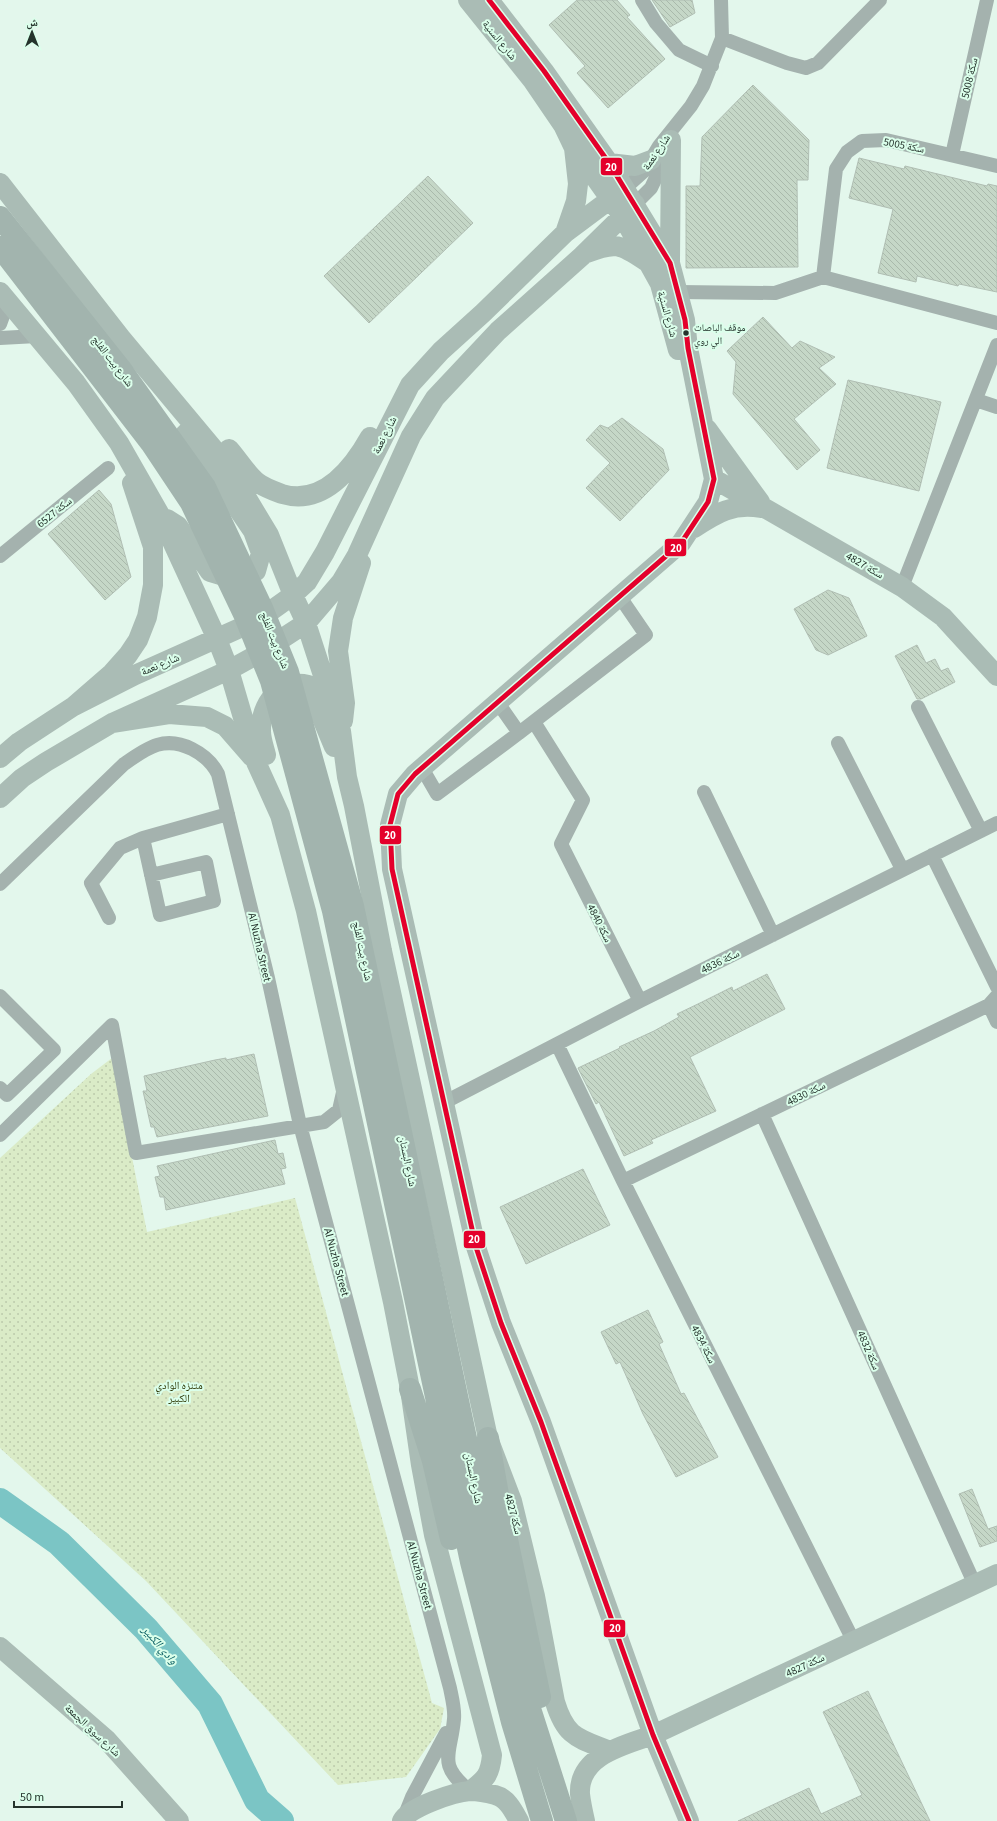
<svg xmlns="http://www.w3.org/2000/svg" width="997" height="1821" viewBox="0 0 997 1821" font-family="'Source Sans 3','Noto Naskh Arabic',sans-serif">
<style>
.park{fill:url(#park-dots)}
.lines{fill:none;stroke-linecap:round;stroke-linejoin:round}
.river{stroke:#7bc5c5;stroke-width:26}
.building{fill:url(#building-back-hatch);stroke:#b0beb3}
.street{stroke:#a4b2ae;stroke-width:14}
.secondary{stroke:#aabcb5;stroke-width:20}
.primary{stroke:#a2b4ae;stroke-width:22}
.bus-1-casing{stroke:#dbffeb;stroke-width:8}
.bus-1{stroke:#e4002b;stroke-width:5}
.bus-dot{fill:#25332c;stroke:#dbffeb;stroke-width:1.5}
.labels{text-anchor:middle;stroke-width:4;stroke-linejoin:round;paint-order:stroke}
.bus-label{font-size:10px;fill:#25332c;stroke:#dbffeb;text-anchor:start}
.street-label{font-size:11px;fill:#25332c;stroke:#dbffeb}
.park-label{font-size:11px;fill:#2e3805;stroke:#dbffeb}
.water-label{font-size:12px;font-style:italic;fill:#0b5f63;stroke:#dbffeb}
.line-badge{stroke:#dbffeb;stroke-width:1.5}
.badge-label{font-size:11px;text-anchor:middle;font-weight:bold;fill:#fff}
</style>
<defs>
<pattern id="park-dots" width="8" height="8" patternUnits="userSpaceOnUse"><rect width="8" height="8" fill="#daebc7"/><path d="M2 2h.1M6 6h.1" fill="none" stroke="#bbcaab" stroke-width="1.8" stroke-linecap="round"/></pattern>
<pattern id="building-back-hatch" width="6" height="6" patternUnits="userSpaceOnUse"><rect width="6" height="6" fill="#c5d7c7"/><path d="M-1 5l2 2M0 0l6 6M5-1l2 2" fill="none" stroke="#a9b9ab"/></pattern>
</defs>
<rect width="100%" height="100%" fill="#e3f7ec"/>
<!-- park -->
<path class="park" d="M112 1058 147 1232 295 1198 432 1703 444 1708 440 1729 406 1777 338 1785 146 1581 0 1448V1158L91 1074Z"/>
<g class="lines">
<!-- river -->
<path class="river" d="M0 1501 59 1543 146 1629 210 1704 257 1800 281 1821"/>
</g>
<!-- building -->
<path class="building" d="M577 0H617L630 15 627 17 665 59 608 108 577 73 585 66 549 25Z
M652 0H692L695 13 670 27Z
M753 85 809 140 808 180H797L798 267 686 268V186H700L702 137Z
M859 158 904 169 905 166 987 186 988 184 997 186V292L959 284 958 286 917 276 916 282 878 273 893 209 849 198Z
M428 176 473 223 369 323 324 276Z
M763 317 792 348 800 341 835 357 819 368 836 384 794 419 820 450 797 470 733 394 736 362 727 351Z
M848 380 941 402 919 491 827 468Z
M622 418 663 449 669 470 620 521 586 488 610 463 586 440 600 425 608 428Z
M99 490 111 504 131 577 105 600 48 534Z
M828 590 849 598 867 636 828 655 816 650 794 609Z
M917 645 926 663 935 659 941 671 948 668 955 682 921 699H917L895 656Z
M767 974 785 1009 690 1057 716 1111 651 1140 653 1143 624 1156 599 1102 596 1104 578 1068 620 1048 619 1047 654 1031 679 1017 677 1014 702 1002 732 987 733 991Z
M254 1054 268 1116 157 1137 154 1127H151L143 1091H147L144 1076 215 1060 226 1058V1060Z
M275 1140 278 1154 283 1153 286 1168 281 1169 285 1184 166 1210 164 1197H160L155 1177 160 1176 157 1166Z
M583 1169 610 1225 526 1264 500 1207Z
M648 1310 663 1342 659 1344 681 1394 684 1393 718 1457 676 1477 643 1414 620 1362 616 1364 601 1332Z
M972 1489 988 1529 997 1526V1541L980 1547 959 1494Z
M868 1691 930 1821H738L809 1788 821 1814 862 1795 823 1712Z"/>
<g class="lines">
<!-- street -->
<path class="street" d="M642 0 656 23 679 50 712 66
M722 38 787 63 806 68 818 63 880 0
M952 155 987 0
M624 189 644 171 659 146 691 106 703 86 722 38 721 0
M635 204 651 188 668 152
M823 277 836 169 847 152 862 141 886 140 997 166
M678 292 775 293 823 277 997 323
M0 324 8 302
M0 338 37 336
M976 400 997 407
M0 556 108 468
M902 587 997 345
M498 703 519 733 646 635 620 597
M918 707 981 831
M534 722 583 800 561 844 640 1001
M838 743 902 869
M422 768 437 794 519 733
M704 792 773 935
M143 838 160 915 214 901 206 862 151 875
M932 855 997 987
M0 884 124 764C147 748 164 735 192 749 204 755 212 762 218 774L268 978 300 1125 450 1688C452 1698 455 1709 454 1719 451 1755 436 1764 470 1791
M109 918 91 883 120 848 143 838 228 814
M0 996 54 1050 7 1095 0 1088
M989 1005 997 1022
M557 1044 623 1181 854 1642
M445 1102 640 1001 997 823
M762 1114 975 1585
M0 1135 112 1025 136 1153 324 1122 339 1110 344 1088
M623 1181 989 1005 997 996
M404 1817 412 1797 446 1733"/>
<!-- secondary -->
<path class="secondary" d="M468 0 533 81 563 125 574 148 623 217 660 284 678 350
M489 0 544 71 609 163 670 263 685 320 688 348 714 479 708 502 681 543 415 774 398 794 390 825 392 869 476 1247 501 1323 541 1422 653 1735 689 1821
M609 163 635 166 651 160
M0 183 121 338 227 465 269 535 293 595 306 623 341 731 347 777 354 806 382 951 488 1438 512 1501 535 1596 555 1702C566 1738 578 1738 610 1751
M565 233 576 201 578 184 574 148
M587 253C617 241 621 245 647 262
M670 261 671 140
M0 292 76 383 119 443 159 513 217 639 229 670 256 762 280 815 306 911 393 1302 410 1389 421 1465 434 1535 492 1755C490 1775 486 1779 470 1791
M707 429 760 502
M229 449C238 459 246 473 257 482 263 487 274 491 282 494 323 506 352 469 370 437
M714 479 902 587 943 617 997 676
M167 519 178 526 210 572 230 578 246 575 256 571 261 553 253 531 186 433
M694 528C717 513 733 503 761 508
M74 706 135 675 258 620 293 595 307 582 325 552 410 385 441 351 483 313 565 233 624 189
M343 721 345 703 338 651 343 618 361 563
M112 723 229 670 260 653 306 623 341 582 357 555 411 436 435 398 498 331 582 256 635 204
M266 755C264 747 261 739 261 731 260 704 280 678 308 685L334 747
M0 758 19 742 74 706 112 673 128 655 138 640 147 617 153 585V547L132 483
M0 798 22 778 46 762 112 723 169 714 207 717 225 726 252 757
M0 1647 106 1739 179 1821
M402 1821C409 1807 455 1792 470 1791 477 1791 488 1793 495 1795 507 1798 513 1810 519 1821
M585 1821C583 1812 581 1803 580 1794 578 1755 625 1745 653 1735L997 1574"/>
<!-- primary -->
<path class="primary" d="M0 217 120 368 205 487 262 608 288 672 353 906 491 1556 526 1696 566 1821
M0 247 151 443 191 503 244 614 271 681 333 911 471 1562 512 1722 542 1821
M410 1389 433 1461 451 1539
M488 1438 500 1506 540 1697"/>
<!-- bus-1 casing -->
<g class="bus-1-casing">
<path id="bus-1" d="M489 0 544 71 609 163 670 263 685 320 688 348 714 479 708 502 681 543 415 774 398 794 390 825 392 869 476 1247 501 1323 541 1422 653 1735 689 1821"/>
</g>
<!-- bus-1 -->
<use href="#bus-1" class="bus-1"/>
</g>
<!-- markers -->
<circle class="bus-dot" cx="686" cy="333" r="3.5"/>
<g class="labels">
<!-- bus labels -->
<g class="bus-label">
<text x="694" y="331">موقف الباصات<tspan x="694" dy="13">الي روي</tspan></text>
</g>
<!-- street labels -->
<g class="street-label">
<text transform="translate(500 40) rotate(51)" y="4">شارع السنية</text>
<text transform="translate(969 78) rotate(-77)" y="4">سكة 5008</text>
<text transform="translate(904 145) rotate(11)" y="4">سكة 5005</text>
<text transform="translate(656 152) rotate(-56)" y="4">شارع نعمة</text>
<text transform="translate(668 314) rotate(74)" y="4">شارع السنية</text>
<text transform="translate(113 361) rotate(53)" y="4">شارع بيت الفلج</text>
<text transform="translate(384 435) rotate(-63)" y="4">شارع نعمة</text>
<text transform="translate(54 512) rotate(-39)" y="4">سكة 6527</text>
<text transform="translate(865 565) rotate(30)" y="4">سكة 4827</text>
<text transform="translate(275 640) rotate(68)" y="4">شارع بيت الفلج</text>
<text transform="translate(160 664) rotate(-23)" y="4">شارع نعمة</text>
<text transform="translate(600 923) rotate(63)" y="4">سكة 4840</text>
<text transform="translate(260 947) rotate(77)" y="4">Al Nuzha Street</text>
<text transform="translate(363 951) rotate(78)" y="4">شارع بيت الفلج</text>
<text transform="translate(720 961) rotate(-26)" y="4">سكة 4836</text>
<text transform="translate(806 1093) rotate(-26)" y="4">سكة 4830</text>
<text transform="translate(408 1161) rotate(78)" y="4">شارع البستان</text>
<text transform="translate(337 1262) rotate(75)" y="4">Al Nuzha Street</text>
<text transform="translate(704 1344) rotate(63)" y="4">سكة 4834</text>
<text transform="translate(869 1350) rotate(66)" y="4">سكة 4832</text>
<text transform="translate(474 1478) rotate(78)" y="4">شارع البستان</text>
<text transform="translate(514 1514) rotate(75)" y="4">سكة 4827</text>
<text transform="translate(420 1575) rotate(75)" y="4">Al Nuzha Street</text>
<text transform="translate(805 1665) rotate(-25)" y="4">سكة 4827</text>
<text transform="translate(93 1730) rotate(43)" y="4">شارع سوق الجمعة</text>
</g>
<!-- park labels -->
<g class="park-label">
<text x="179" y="1389">متنزه الوادي<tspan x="179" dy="13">الكبير</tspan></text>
</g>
<!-- water labels -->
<g class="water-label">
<text transform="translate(160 1645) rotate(49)" y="4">وادي الكبير</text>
</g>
</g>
<g class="line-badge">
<rect x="600" y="157" width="23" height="19" rx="4" fill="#e4002b"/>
<rect x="664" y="538" width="23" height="19" rx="4" fill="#e4002b"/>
<rect x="379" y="825" width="23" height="20" rx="4" fill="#e4002b"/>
<rect x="463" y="1230" width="23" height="19" rx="4" fill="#e4002b"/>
<rect x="603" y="1619" width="23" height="19" rx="4" fill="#e4002b"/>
</g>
<g class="badge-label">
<text x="611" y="171">20</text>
<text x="676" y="552">20</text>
<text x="390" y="839">20</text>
<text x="474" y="1243">20</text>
<text x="615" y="1632">20</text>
</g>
<!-- north arrow -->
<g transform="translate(32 32)" stroke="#dbffeb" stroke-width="3" paint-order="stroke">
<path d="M0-3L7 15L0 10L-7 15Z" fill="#25332c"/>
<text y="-6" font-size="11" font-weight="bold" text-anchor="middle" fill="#25332c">ش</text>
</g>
<!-- scale -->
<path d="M14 1801v6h108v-6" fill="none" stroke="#25332c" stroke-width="2"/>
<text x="20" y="1801" font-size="12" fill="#25332c" stroke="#dbffeb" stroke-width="3" paint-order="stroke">50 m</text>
</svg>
